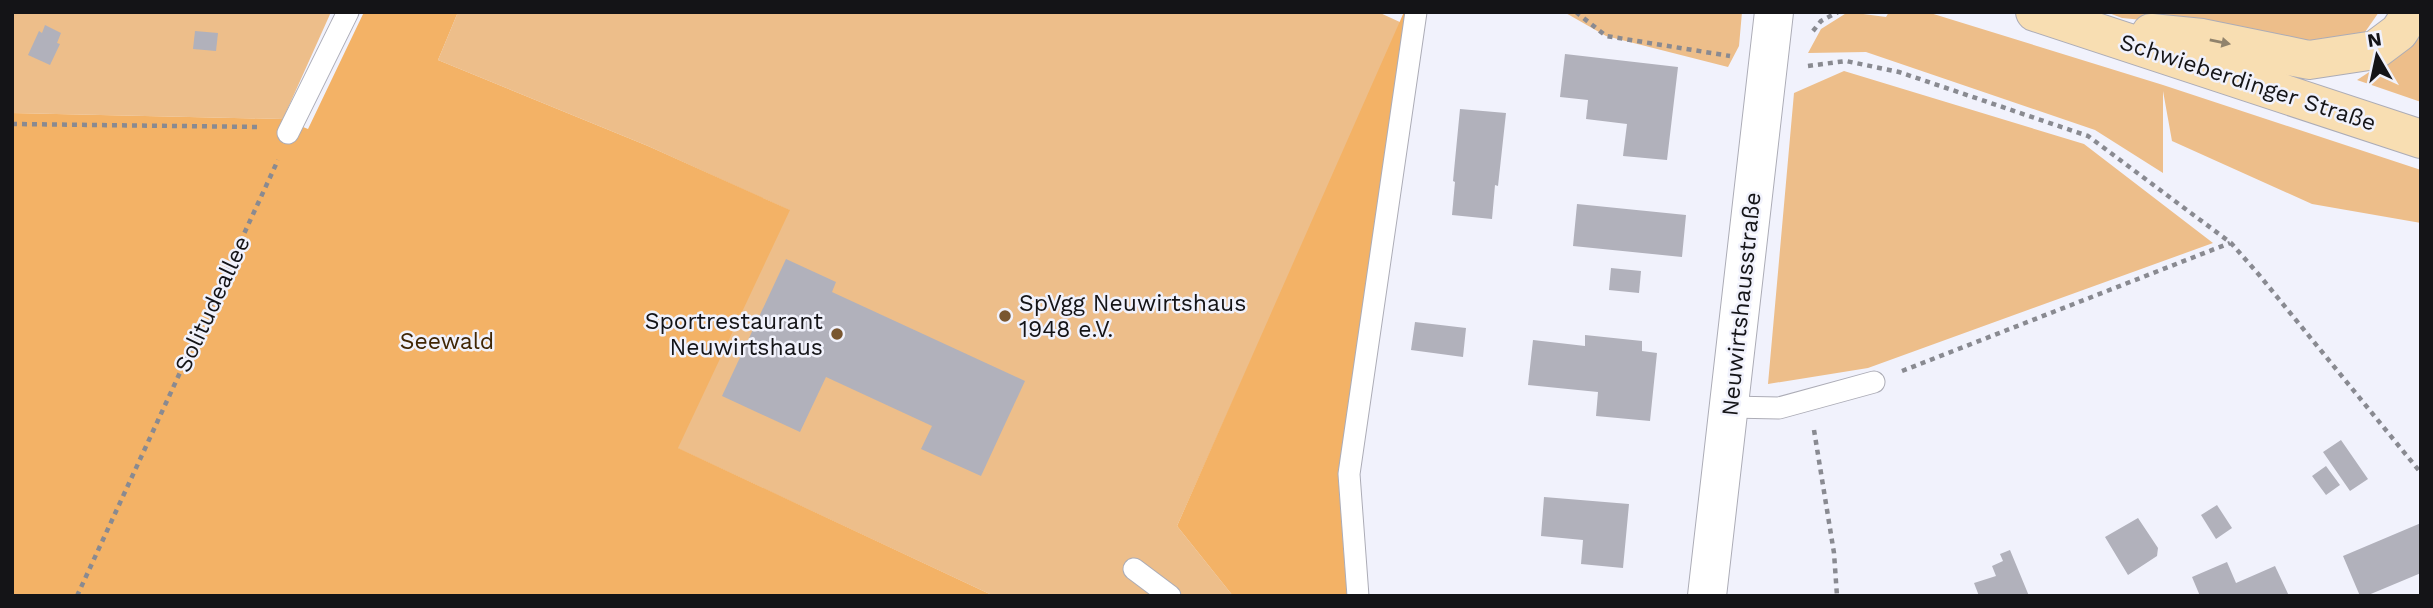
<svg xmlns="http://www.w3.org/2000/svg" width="2433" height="608" viewBox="0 0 2433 608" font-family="'Work Sans',sans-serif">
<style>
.green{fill:#edbe8a}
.forest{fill:#f3b266}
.building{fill:#b1b1bb}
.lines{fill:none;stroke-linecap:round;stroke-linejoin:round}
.lane-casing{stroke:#acacb6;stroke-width:23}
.street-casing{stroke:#acacb6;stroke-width:40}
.secondary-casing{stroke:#acacb6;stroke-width:40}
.path{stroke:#898a91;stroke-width:4.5;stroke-dasharray:5 5;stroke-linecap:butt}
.lane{stroke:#fff;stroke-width:21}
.street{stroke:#fff;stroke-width:38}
.secondary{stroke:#f8deb2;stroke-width:38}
.oneway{fill:#91836c}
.poi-dot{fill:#79562f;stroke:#f1f2fc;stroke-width:2.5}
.labels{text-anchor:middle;stroke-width:5;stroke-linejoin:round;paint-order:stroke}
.street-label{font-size:23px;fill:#141417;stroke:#f1f2fc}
.poi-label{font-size:23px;fill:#141417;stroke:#f1f2fc;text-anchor:start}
.park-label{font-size:23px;fill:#402605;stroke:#f1f2fc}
</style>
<rect width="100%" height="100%" fill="#f1f2fc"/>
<!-- green -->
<path class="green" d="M12 12H331L283 119 12 113Z
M458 12H1378L1402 23 1177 526 1233 596H994L677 448 789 210 648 146 438 60Z
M1564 12H1742L1739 46 1728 67 1606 36Z
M1848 12 1886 17 1889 12H1927L2163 85 2421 170V223L2312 204 2172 141 2163 91V173L2095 130 1866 52 1808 53 1821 29Z
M2106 12H2379L2363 35 2311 46 2226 28 2122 18Z
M2421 29V102L2357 80 2412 44Z
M1844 71 2084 144 2213 243 1868 368 1768 384 1794 93Z"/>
<!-- forest -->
<path class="forest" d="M364 12H458L438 60 648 146 790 210 678 448 994 596H12V113L283 119 308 129Z
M1404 12H1412L1338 473 1347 596H1233L1177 526Z"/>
<!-- building -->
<path class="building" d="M45 25 61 33 57 43 60 44 50 65 28 55 39 31 42 33Z
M195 31 218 33 216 51 193 49Z
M1565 54 1678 67 1667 160 1623 156 1627 124 1586 119 1588 100 1560 97Z
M1460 109 1506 113 1498 186 1495 185 1492 219 1452 215 1455 182 1453 181Z
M1577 204 1686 215 1682 257 1573 246Z
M786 259 836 282 832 292 1025 381 981 476 921 449 932 426 826 377 800 432 722 396Z
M1611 268 1641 271 1639 293 1609 290Z
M1415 322 1466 328 1463 357 1411 350Z
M1585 335 1642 341V351L1657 353 1650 421 1596 416 1598 392 1528 385 1533 340 1585 346Z
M2341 440 2368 479 2350 491 2323 452Z
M2326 466 2340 485 2326 495 2312 476Z
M1544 497 1629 504 1623 568 1581 564 1583 540 1541 536Z
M2217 505 2232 528 2216 539 2201 515Z
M2138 518 2158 548 2157 556 2128 575 2105 537Z
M2421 523V573L2366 596H2360L2343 556Z
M2010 550 2029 596H1979L1974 583 1996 576 1992 566 2003 561 2000 554Z
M2227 562 2236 583 2275 566 2289 596H2200L2192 577Z"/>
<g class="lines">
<!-- lane casing -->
<g class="lane-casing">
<path id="lane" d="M288 133 348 12
M1730 407 1779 408 1874 382
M1134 569 1170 596
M1358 596 1349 474 1416 12"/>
</g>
<!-- street casing -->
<g class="street-casing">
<path id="street" d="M1707 596 1774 12"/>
</g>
<!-- secondary casing -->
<g class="secondary-casing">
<path id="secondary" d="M2035 12 2421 139
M2151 33 2202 38 2309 60 2375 50 2399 32 2412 12"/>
</g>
<!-- path -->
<path class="path" d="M1576 12 1606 36 1730 56
M1813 31 1821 21 1838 12
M1808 66 1846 61 1899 72 2088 136 2231 243 2260 276 2421 473
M12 124 260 127
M1902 371 2230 243
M1814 430 1834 553 1837 596
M77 596 278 160"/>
<!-- lane -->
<use href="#lane" class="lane"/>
<!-- street -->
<use href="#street" class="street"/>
<!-- secondary -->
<use href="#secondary" class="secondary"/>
</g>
<!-- one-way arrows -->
<defs><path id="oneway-solid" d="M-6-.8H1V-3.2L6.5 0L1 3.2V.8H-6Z" transform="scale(1.75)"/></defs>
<use class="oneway" href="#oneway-solid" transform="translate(2220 42) rotate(12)"/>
<!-- markers -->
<g class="poi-dot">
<circle cx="1005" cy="316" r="7"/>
<circle cx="837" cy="334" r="7"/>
</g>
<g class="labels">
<!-- street labels -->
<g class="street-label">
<text transform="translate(2248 82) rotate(18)" y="8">Schwieberdinger Straße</text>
<text transform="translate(212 304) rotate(-65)" y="8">Solitudeallee</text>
<text transform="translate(1741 304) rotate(-84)" y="8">Neuwirtshausstraße</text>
</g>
<!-- poi labels -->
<g class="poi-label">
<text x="1019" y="311">SpVgg Neuwirtshaus<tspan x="1019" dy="26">1948 e.V.</tspan></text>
<text x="823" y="329" text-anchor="end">Sportrestaurant<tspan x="823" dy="26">Neuwirtshaus</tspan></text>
</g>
<!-- park labels -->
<g class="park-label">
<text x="447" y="349">Seewald</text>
</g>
</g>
<!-- border -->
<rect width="2433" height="608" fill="none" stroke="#141417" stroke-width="28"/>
<!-- north arrow -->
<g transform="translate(2377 56) rotate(351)" stroke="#f1f2fc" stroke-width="5" paint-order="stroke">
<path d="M0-5L12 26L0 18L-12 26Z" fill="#141417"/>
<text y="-10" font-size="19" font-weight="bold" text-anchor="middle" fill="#141417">N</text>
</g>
</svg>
